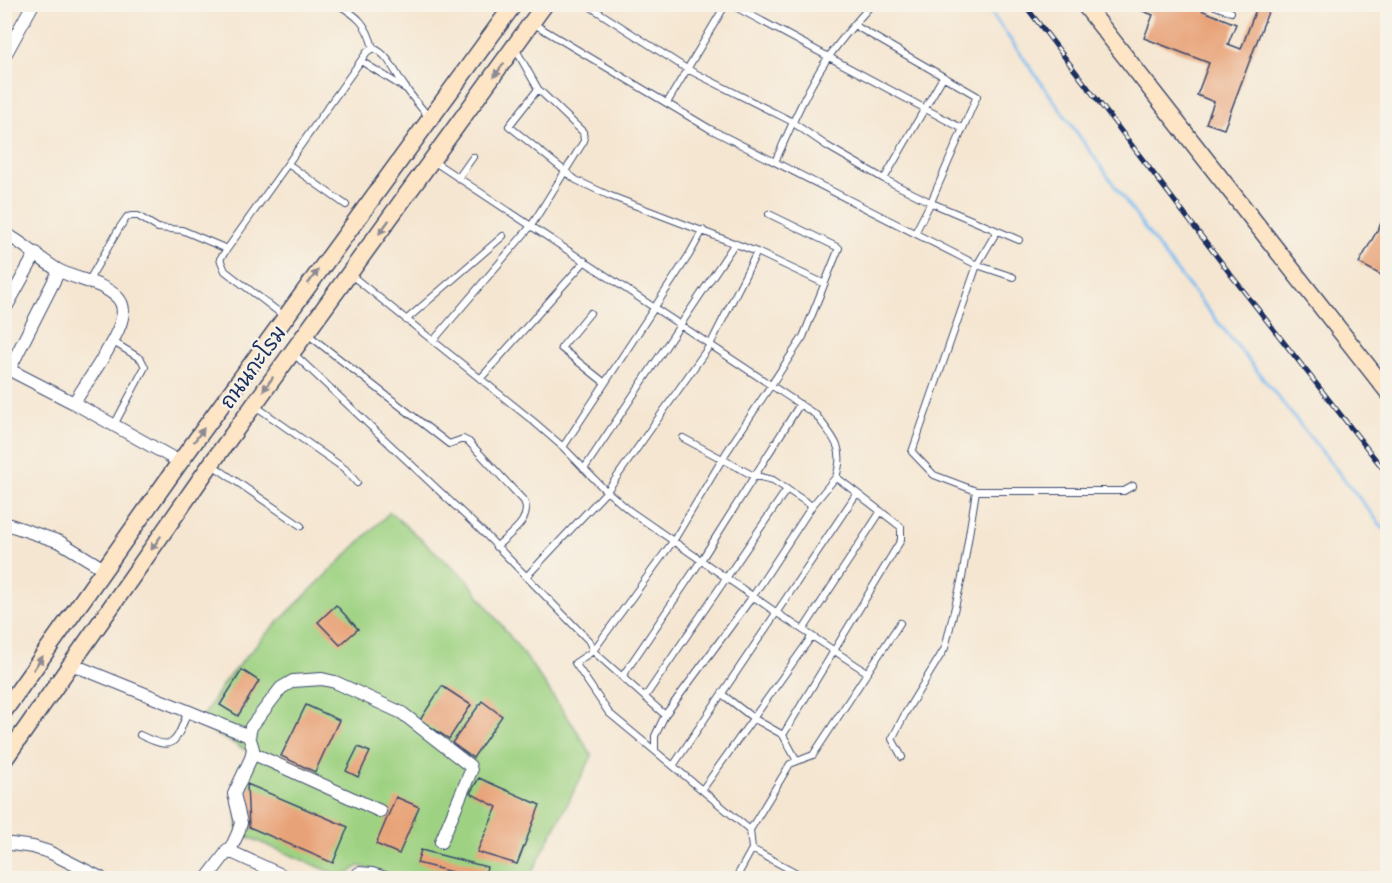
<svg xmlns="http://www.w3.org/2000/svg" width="1392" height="883" viewBox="0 0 1392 883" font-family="'Shantell Sans','Playpen Sans Thai',sans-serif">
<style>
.green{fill:#9ed282;stroke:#5c8070;stroke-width:1.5}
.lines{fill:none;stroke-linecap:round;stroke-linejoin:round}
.stream{stroke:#7ebcf1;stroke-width:3}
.building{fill:#e8a277}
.service-casing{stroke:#3c4a6f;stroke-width:8}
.minor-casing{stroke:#3c4a6f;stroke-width:14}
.secondary-casing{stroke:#3c4a6f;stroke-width:19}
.service{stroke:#fff;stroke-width:6}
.minor{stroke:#fff;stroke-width:12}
.secondary{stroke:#fde5c5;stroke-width:16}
.rail-casing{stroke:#1b2f5e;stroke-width:5}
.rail{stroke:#f7f3e8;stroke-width:3;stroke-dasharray:9;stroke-linecap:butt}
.oneway{fill:#8c8a92}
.labels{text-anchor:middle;stroke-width:5;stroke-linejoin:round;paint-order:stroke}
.street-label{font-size:21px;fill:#1b2f5e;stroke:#f7f3e8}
</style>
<rect width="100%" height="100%" fill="#f7f3e8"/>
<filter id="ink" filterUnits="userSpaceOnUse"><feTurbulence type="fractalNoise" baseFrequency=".0167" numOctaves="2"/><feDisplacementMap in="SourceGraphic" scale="12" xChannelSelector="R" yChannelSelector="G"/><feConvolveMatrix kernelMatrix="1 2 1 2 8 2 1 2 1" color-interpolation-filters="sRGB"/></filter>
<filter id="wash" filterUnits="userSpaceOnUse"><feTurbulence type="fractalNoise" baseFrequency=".008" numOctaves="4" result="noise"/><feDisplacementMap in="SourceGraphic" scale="24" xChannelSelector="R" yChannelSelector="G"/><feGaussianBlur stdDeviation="1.35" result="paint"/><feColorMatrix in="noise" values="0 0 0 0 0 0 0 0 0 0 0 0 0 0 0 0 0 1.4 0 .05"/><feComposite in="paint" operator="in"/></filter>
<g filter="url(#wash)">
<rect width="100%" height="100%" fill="#f5e6d1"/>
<!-- green -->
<path class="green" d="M390 512 467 580 528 660 577 731 592 756 529 878H399L359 866 343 877 238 833 236 789 252 753 198 725 224 682 265 635Z"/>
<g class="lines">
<!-- stream -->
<path class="stream" d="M985 4 1164 255 1388 534"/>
</g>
<g id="blocks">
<!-- building -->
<path class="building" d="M1125 4H1186L1236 24 1228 44 1241 49 1258 4H1271L1224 129 1206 123 1214 102 1197 95 1209 63 1144 38 1153 15Z
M1388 211V279L1359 263Z
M336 605 358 629 340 645 318 622Z
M242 670 259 681 238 716 220 705Z
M442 686 471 705 449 739 420 720Z
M482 701 502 716 473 758 452 743Z
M306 705 339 720 315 772 281 756Z
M358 747 370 752 358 777 346 771Z
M479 778 540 805 517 864 477 852 497 807 470 793Z
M247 784 348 827 333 863 249 827Z
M396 797 419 807 399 854 376 844Z
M421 850 487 867 484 878H475L417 863Z"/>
</g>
</g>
<g filter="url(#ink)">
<use href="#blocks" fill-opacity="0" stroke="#3c4a6f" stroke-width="1.5"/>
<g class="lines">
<!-- service casing -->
<g class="service-casing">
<path id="service" d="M337 4C358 16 367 24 373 48
M586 4 687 69 789 120 827 146 884 179 934 204 1019 240
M730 4 963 129
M1210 4 1231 12
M534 24 710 129 977 265 1013 277
M854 25 977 96 931 202 915 233
M361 61 406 89
M538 89 509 126 576 180 608 195 757 252 823 283
M667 103 726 4
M433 161 816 415C833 438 846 447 836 477L901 527V540L783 735 753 718 722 694
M775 162C790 129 805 93 825 62 839 42 855 23 872 4
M288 164 346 205
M458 178 473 157
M884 179 943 77
M997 231 977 265 912 452 934 475 976 491H1124L1133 486
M351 275 533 421 563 447 603 488 630 511 777 613 868 673
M89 280 120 227 127 217 132 216H138L158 228 182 230 227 249
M590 313 561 348 605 383
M284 316 225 271 220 259 367 52 373 48C389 54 396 75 406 88 413 99 422 108 430 119
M406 320 503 236
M306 333 449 444 463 439 469 442 524 501C533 520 509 534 496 547
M112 341 141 359 145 367 114 425
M433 341 531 226 584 141 583 132 538 89 515 48
M294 354 486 535 589 641 593 651 665 715 655 736V751L750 830 752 849 806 878
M481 378 585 261
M254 405 345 469 357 483
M683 438 752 475 773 480 812 506
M563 447 689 255 703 230
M211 464 301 526
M584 469 735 243
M526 577 607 491 710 345 757 252
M803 630 881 511
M622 677 702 559 800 404
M645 697 787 489
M665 715 753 596 812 506 836 477
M140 735C175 752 175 744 188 711
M783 735 797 761
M655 751 609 713 575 663 593 651 674 540 726 453 803 337 839 248 769 214
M902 757 892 739 906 712 945 648 962 578 976 491
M673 766 857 493
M702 790 812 636
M750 830 790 764 813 755 900 623
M736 878 752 849"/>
</g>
<!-- minor casing -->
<g class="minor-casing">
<path id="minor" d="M4 57 33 4
M4 233C24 243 39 259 58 270 76 280 100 281 117 297 123 303 124 310 122 318 118 339 86 383 74 403
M4 311 36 253
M4 367 74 403 180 462
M9 370 59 271
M4 523 60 542 104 569
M71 664 249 736
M252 753 380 811
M4 843 33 847 49 852 101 878
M227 850 288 878
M207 878 233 844 238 833 241 823 234 794 251 758 253 749 249 736 251 727 281 688 293 681 322 679 335 682 402 713 470 766 471 771 467 780 441 842
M355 878 359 873 372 874 385 878"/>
</g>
<!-- secondary casing -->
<g class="secondary-casing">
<path id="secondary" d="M1084 4 1388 392
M4 711 180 462 514 4
M4 760 211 464 545 4"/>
</g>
<!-- service -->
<use href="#service" class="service"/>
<!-- minor -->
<use href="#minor" class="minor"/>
<!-- secondary -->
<use href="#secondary" class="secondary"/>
<!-- rail casing -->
<g class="rail-casing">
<path id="rail" d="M1024 4 1231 275 1388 475"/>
</g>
<!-- rail -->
<use href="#rail" class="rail"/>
</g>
<!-- one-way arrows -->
<defs><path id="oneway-solid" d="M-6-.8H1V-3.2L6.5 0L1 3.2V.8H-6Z" transform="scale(1.5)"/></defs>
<g class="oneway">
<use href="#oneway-solid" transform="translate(499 70) rotate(126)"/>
<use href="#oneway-solid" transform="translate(384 227) rotate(126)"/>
<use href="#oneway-solid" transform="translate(313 277) rotate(-54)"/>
<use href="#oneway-solid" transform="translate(268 384) rotate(126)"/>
<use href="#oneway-solid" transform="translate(199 435) rotate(-54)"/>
<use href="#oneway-solid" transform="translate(156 543) rotate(125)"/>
<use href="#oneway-solid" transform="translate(38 663) rotate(-55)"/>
</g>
</g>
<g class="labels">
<!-- street labels -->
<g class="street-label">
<text transform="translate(253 367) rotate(-54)" y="7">ถนนกะโรม</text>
</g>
</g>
<!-- margin -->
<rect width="1392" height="883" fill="none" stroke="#f7f3e8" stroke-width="24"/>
</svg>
